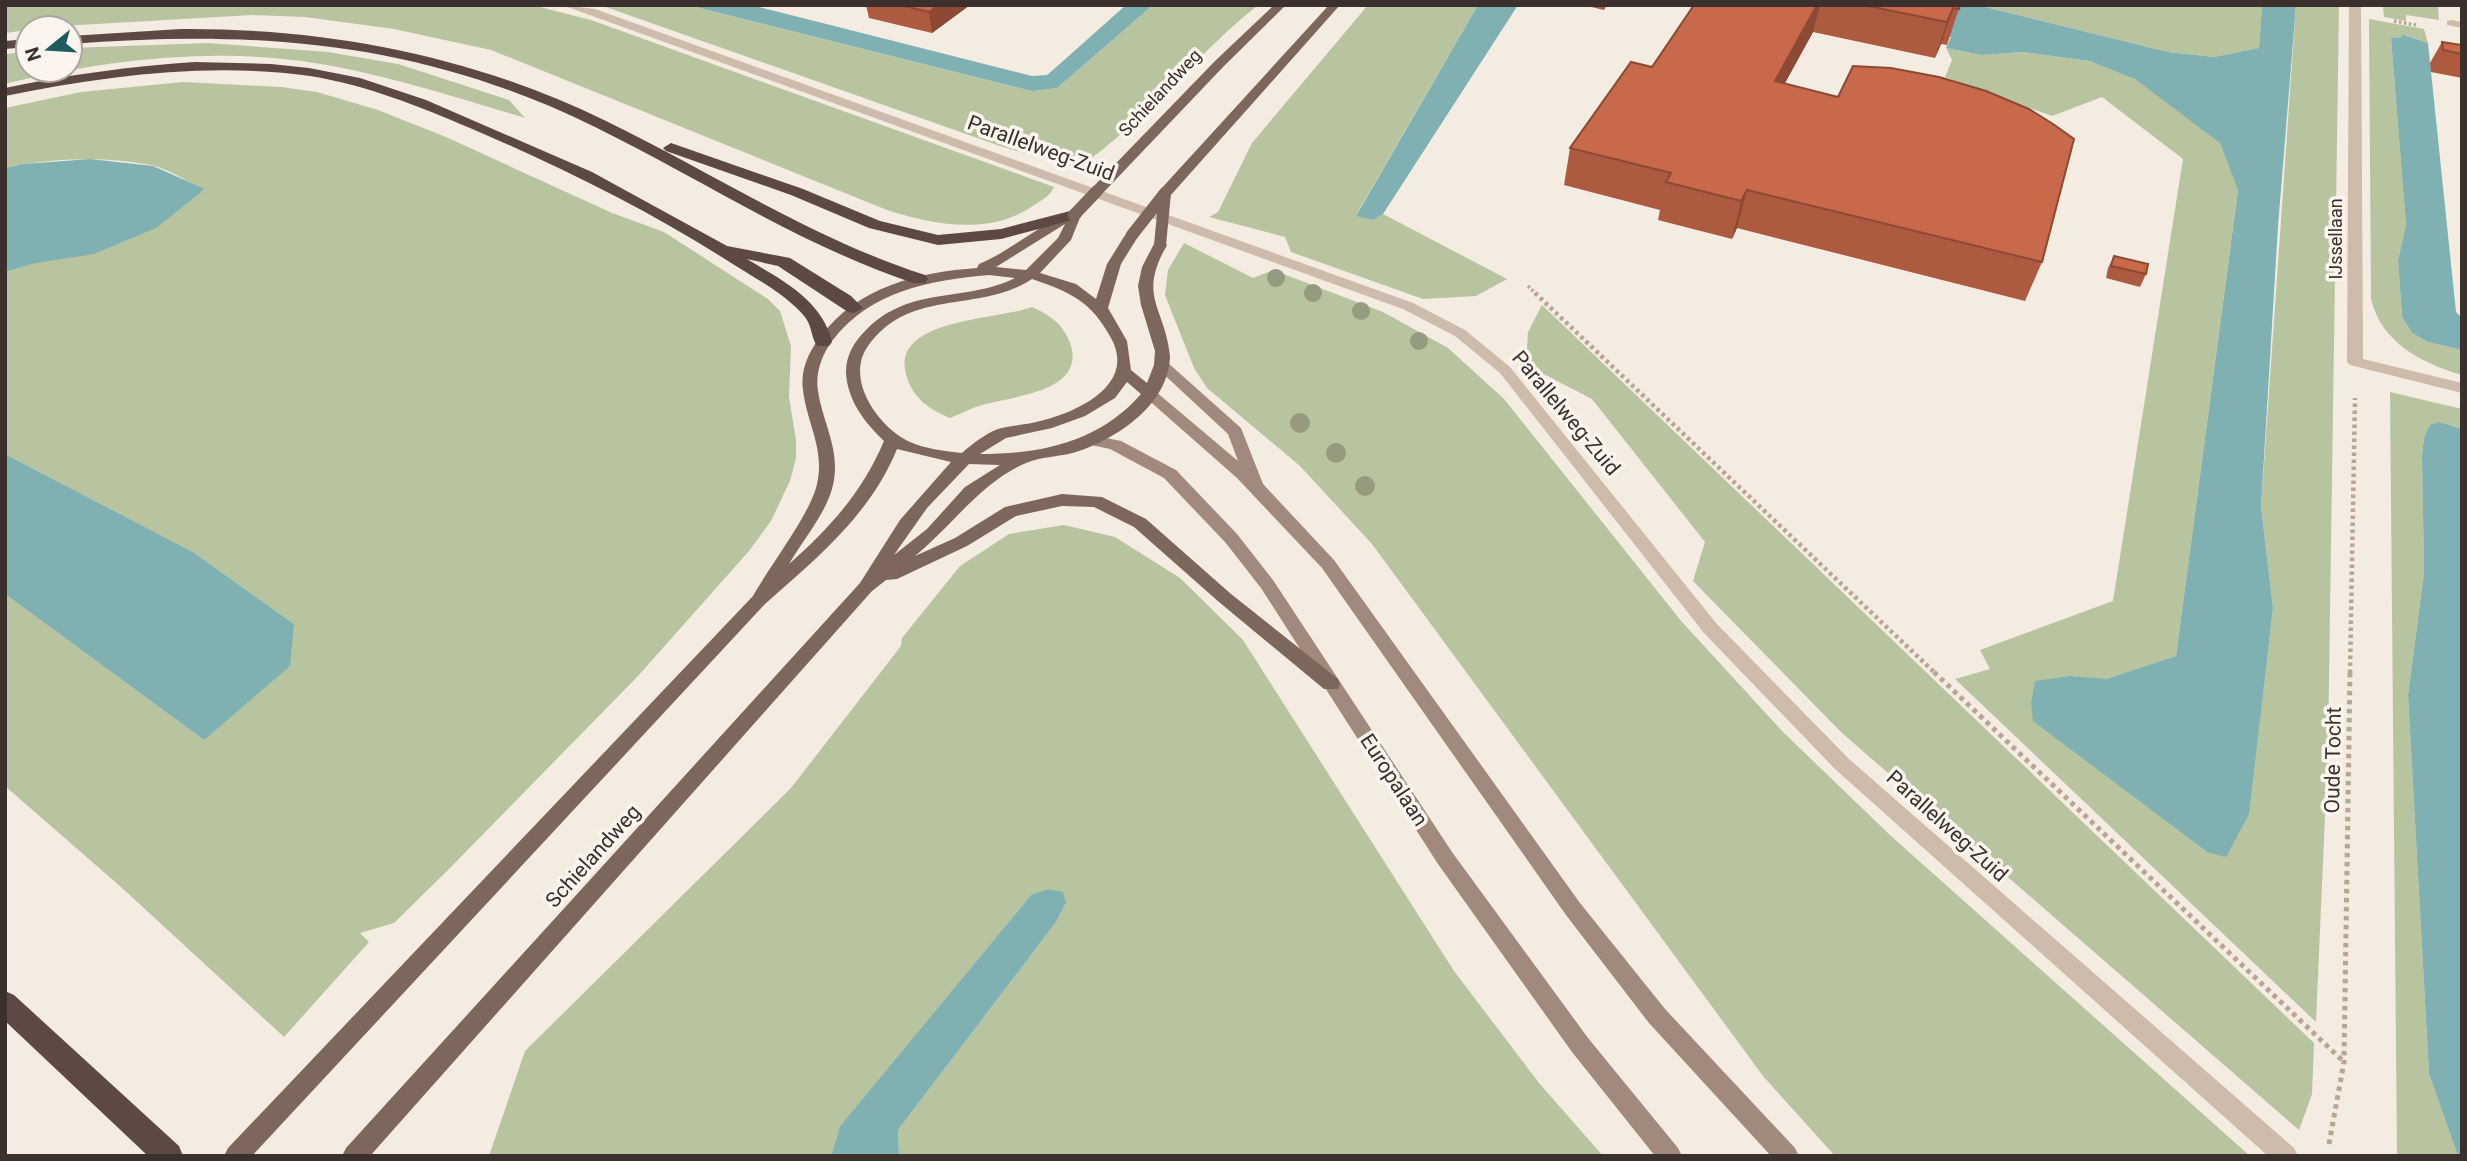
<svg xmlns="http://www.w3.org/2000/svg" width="2467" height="1161" viewBox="0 0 2467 1161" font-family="Roboto,sans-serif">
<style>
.green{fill:#b8c4a0}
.water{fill:#7fb0b2}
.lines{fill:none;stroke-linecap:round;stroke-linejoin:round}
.path-far2{stroke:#b9a596;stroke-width:3.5;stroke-dasharray:2.5 2.5;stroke-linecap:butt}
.path-far1{stroke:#b9a596;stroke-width:4.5;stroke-dasharray:3.5 3.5;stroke-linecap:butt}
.path{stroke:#b9a596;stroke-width:5;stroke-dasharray:4.5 4.5;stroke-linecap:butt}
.street{fill:#cdbbac;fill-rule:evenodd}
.secondary{fill:#a18a7d;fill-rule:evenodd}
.primary{fill:#7d675c;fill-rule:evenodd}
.highway{fill:#5c4a42;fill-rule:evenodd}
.primary-bridge{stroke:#7d675c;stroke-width:12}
.tree{fill:#969b7f}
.wall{fill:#ac5a40}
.shaded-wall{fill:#8c4a34}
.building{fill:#c8694b;stroke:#8c4a34;stroke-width:2}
.labels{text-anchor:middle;stroke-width:7;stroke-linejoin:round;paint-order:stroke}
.far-street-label{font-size:18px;fill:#3b302b;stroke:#fbf5ee}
.street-label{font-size:21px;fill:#3b302b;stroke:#fbf5ee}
</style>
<rect width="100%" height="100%" fill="#f4ebe1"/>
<!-- green -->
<path class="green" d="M5 5H532L591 20 1054 187C1050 196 1042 200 1034 205 991 236 934 225 887 210L491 50 394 29 305 17 252 15 28 28V30L5 33Z
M600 5H688L1032 91 1057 88 1153 5H1258C1194 56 1145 123 1077 168L1000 146Z
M1368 5H1478L1356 215 1373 220 1383 214 1507 279 1476 296 1423 299 1291 252 1285 237 1209 217 1218 212 1252 143Z
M1977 5H2262L2259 48 2214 57 2168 52Z
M2296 5 2339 6 2328 748 2316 1022 1955 679 1990 669 1980 650 2113 601 2183 159 2102 97 2052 116 1945 77 1952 60 1946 48 1982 55 2022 52 2090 61 2135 78 2220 142 2238 189 2176 656 2107 680 2071 676 2031 704 2034 721 2207 852 2261 707 2273 608 2261 507Z
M2375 5H2438L2439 20 2406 15V21L2384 17 2383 7Z
M2369 19 2424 29 2428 43 2403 34 2402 37 2391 38 2406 225 2398 260 2402 317 2412 333 2428 342 2462 350V375C2421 363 2381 342 2371 299Z
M208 43 328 52 398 64 509 100 525 118C452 96 378 72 302 61 206 48 99 61 5 84V54L28 52V70H70V48Z
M183 82 281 87 317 92 378 110 446 137 612 213 664 232 768 299 780 311 791 346 789 397 796 440V458L790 481 771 521 749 551 638 676 448 870 394 923 360 933 369 942 284 1037 121 887 5 786V594L204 740 294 624 193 552 5 454V272L35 263 205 190C188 182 169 169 151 165 104 156 51 158 5 168V108L81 92Z
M1184 243 1253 278 1273 270 1383 312 1448 348 1504 399 1682 622 1784 733 1891 836 2250 1156H1835L1763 1076 1372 544 1300 466 1207 388 1194 368 1165 295 1168 270Z
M1542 305 2314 1043 2312 1094 2299 1130 1842 733 1693 581 1705 542 1592 399 1526 365 1528 332Z
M1032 307C1050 315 1063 324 1070 343 1087 391 1015 396 986 404 973 407 962 413 950 418 929 409 912 398 906 374 891 318 1000 320 1032 307Z
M2390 392 2462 409V429L2440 422 2424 438 2422 455 2424 573 2408 695 2429 1074 2458 1156H2397Z
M1064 525 1115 537 1180 578 1243 640 1454 971 1539 1083 1603 1156H899L898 1130 1056 922 1066 903 1047 889 1031 895 840 1126 831 1156H489L525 1051 791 788 901 646 902 638 960 566 1009 534Z"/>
<!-- water -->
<path class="water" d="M688 5H751L1032 76 1047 75 1053 70 1126 5H1153L1057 88 1032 91Z
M1478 5H1518L1383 214 1373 220 1356 216Z
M1835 5H1977L2168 52 2214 57 2259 48 2262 5H2296L2278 226 2261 507 2273 608 2249 814 2226 857 2207 852 2033 721 2031 704 2035 681 2071 676 2107 679 2176 656 2238 190 2220 143 2135 79 2090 61 2022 52 1982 55 1946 48 1951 37Z
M2402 34 2428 43 2456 312 2462 318V350L2428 342 2412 333 2402 317 2398 260 2406 225 2391 38 2402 37Z
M90 159 153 166 205 189 156 228 94 254 36 263 5 272V168L24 164Z
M2440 422 2462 429V1156H2458L2429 1074 2408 695 2424 573 2422 455 2424 438 2430 425Z
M5 454 193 552 294 624 290 666 204 740 5 594Z
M1047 889 1063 892 1066 903 1056 922 898 1130 899 1156H831L840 1126 1031 895Z"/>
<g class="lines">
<!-- path-far2 -->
<path class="path-far2" d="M2394 21 2416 25
M1528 286 1537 295"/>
<!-- path-far1 -->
<path class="path-far1" d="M1535 293 1935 673
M2350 673 2355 398"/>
<!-- path -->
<path class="path" d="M1934 672 2344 1062
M2329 1144 2344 1062 2350 672"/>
<!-- street -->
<path class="street" d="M562 5 595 9 1413 303 1465 330 1510 367 1716 623 1849 759 2294 1148 2298 1156H2268L1835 769 1704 633 1500 373 1455 336 1403 309Z
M2349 5H2361L2363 359 2462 383V393L2350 365 2347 362Z
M2451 20 2462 22V28L2447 25V21Z"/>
<!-- secondary -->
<path class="secondary" d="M1162 360 1167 362 1241 428 1263 484 1334 560 1580 903 1665 1009 1795 1148 1799 1156H1771L1649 1023 1566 915 1322 568 1237 478 1145 397 1142 394 1145 391H1155L1238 461 1228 434 1157 368 1154 365Z
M1092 435 1121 441 1176 470 1237 534 1273 580 1452 852 1588 1038 1678 1148 1682 1156H1655L1572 1052 1438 864 1261 588 1225 542 1164 478 1110 449 1086 444 1084 440 1086 436Z"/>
<!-- primary -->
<path class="primary" d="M1274 5H1286L1223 67 1102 194H1092V188L1215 61Z
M1329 5H1340L1170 196H1160V190Z
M1074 211 1081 215 1071 240 1040 273 1076 284 1096 299 1107 264 1127 232H1137L1139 235 1121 264 1108 308 1127 341 1131 370 1147 383 1154 365 1155 351 1141 305 1138 286 1142 267 1155 242H1165L1167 245C1137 297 1165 307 1170 356 1169 403 1120 437 1079 451 1062 457 1042 456 1026 463 981 482 952 526 915 556L955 538 1005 507 1062 494 1102 497 1146 519 1231 594 1338 679 1340 684 1338 689H1324L1219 602 1134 527 1094 507 1062 506 1016 516 967 546 897 579 886 580 872 591 370 1156H342L346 1148 860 583 900 520 951 462 897 449C870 515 817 558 765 604L252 1156H224L228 1148 753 596C769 567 811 513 817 484 825 449 807 424 803 390 800 370 809 351 821 336 858 287 918 272 977 268L979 264C1013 250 1040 223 1074 211ZM1065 224 1058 238 1026 270 996 267ZM989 275 1015 278C965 303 910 285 866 330 854 342 846 355 846 372 847 400 865 423 884 441 863 491 830 528 789 564 803 540 827 512 833 485 841 450 823 424 818 391 815 373 822 355 832 341 870 291 930 280 989 275ZM1032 279C1070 292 1091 301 1111 338 1137 385 1077 412 1040 421 1026 425 1012 425 998 429 985 434 972 444 962 453 945 451 926 449 910 442 879 428 844 379 868 346 910 287 979 314 1032 279ZM1127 382 1141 394C1099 442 1042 454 980 454L1006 438 1052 428 1085 416 1115 398ZM969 464 1000 465 965 487 927 529 894 555 927 508Z"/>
<!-- highway -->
<path class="highway" d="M181 29C329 28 473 56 606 121 713 173 811 238 925 275L928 279 925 283H913C798 244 703 180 595 127 422 42 259 29 70 44V36Z
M28 39V47L5 49V41Z
M195 62 271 64 309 68 360 78 426 100 592 172 727 246 790 258 851 296 863 308 854 313 848 312 778 266 747 259C781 280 822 299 832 342L829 346H817C811 337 812 326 805 317 785 293 754 278 728 261 646 209 559 166 470 128 418 106 366 85 310 76 208 62 105 76 5 96V88C68 75 131 66 195 62Z
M671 143 803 189 880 221 938 235 1001 229 1074 210 1082 215 1080 218 1001 239 938 245 869 228 791 195 666 151 663 148Z
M5 991 14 995 179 1146 183 1156H148L5 1021Z"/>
<!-- primary-bridge -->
<path class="primary-bridge" d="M1074 215 1097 191
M1132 235 1165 193
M1160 245 1165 193"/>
</g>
<!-- trees -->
<g class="tree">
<circle cx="1276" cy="278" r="9"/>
<circle cx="1313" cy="293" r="9"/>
<circle cx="1361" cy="311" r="9"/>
<circle cx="1419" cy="341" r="9"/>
<circle cx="1300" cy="423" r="10"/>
<circle cx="1336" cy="453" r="10"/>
<circle cx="1365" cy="486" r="10"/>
</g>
<!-- wall -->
<path class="wall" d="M866 5H970L932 33 869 18Z
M1583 5H1607L1604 10Z
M1685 5H1960L1947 45 1941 44 1935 58 1813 32 1784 84 2042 262 2025 301 1737 228 1732 239 1658 220 1660 210 1564 185 1570 148 1652 67 1693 7Z
M2462 40V78L2431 72 2430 63 2442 42 2459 45Z
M2114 256 2146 274 2140 287 2106 278 2108 268Z"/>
<!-- shaded-wall -->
<path class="shaded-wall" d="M938 5H970L932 33 929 12Z
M1817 5H1820L1813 32 1766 118 1775 81Z
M1953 8 1941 44 1935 58 1947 22Z
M1747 190 1737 228 1732 239 1741 201Z"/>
<!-- building -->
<path class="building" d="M900 5H938L929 12Z
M1694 5H1817L1775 81 1838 97 1853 66 1891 68 1939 77 1986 91 2029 109 2053 124 2074 139 2042 262 1747 190 1741 201 1666 182 1671 173 1570 148 1631 62 1652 67Z
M1863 5H1960L1959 9 1953 8 1947 22Z
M2442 42 2462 45V54L2443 50Z
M2114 256 2148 264 2146 274 2111 266Z"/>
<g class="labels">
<!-- far-street labels -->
<g class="far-street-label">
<text transform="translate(1160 93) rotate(-47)" y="6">Schielandweg</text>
<text transform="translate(2336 239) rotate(-90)" y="6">IJssellaan</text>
</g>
<!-- street labels -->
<g class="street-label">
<text transform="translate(1041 148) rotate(20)" y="7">Parallelweg-Zuid</text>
<text transform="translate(1566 413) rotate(50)" y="7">Parallelweg-Zuid</text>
<text transform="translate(2333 760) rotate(-89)" y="7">Oude Tocht</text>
<text transform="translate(1394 780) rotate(57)" y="7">Europalaan</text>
<text transform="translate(1947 826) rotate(42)" y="7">Parallelweg-Zuid</text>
<text transform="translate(593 856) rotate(-48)" y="7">Schielandweg</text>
</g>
</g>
<!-- border -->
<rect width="2467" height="1161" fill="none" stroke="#3b302b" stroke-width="14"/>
<!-- north arrow -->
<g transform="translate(49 49) rotate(252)"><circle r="33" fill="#fbf5ee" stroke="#aea6a0" stroke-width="2"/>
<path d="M0-5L12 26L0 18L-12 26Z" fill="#1f5a5e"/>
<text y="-10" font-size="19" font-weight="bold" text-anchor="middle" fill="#3b302b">N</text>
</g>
</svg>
